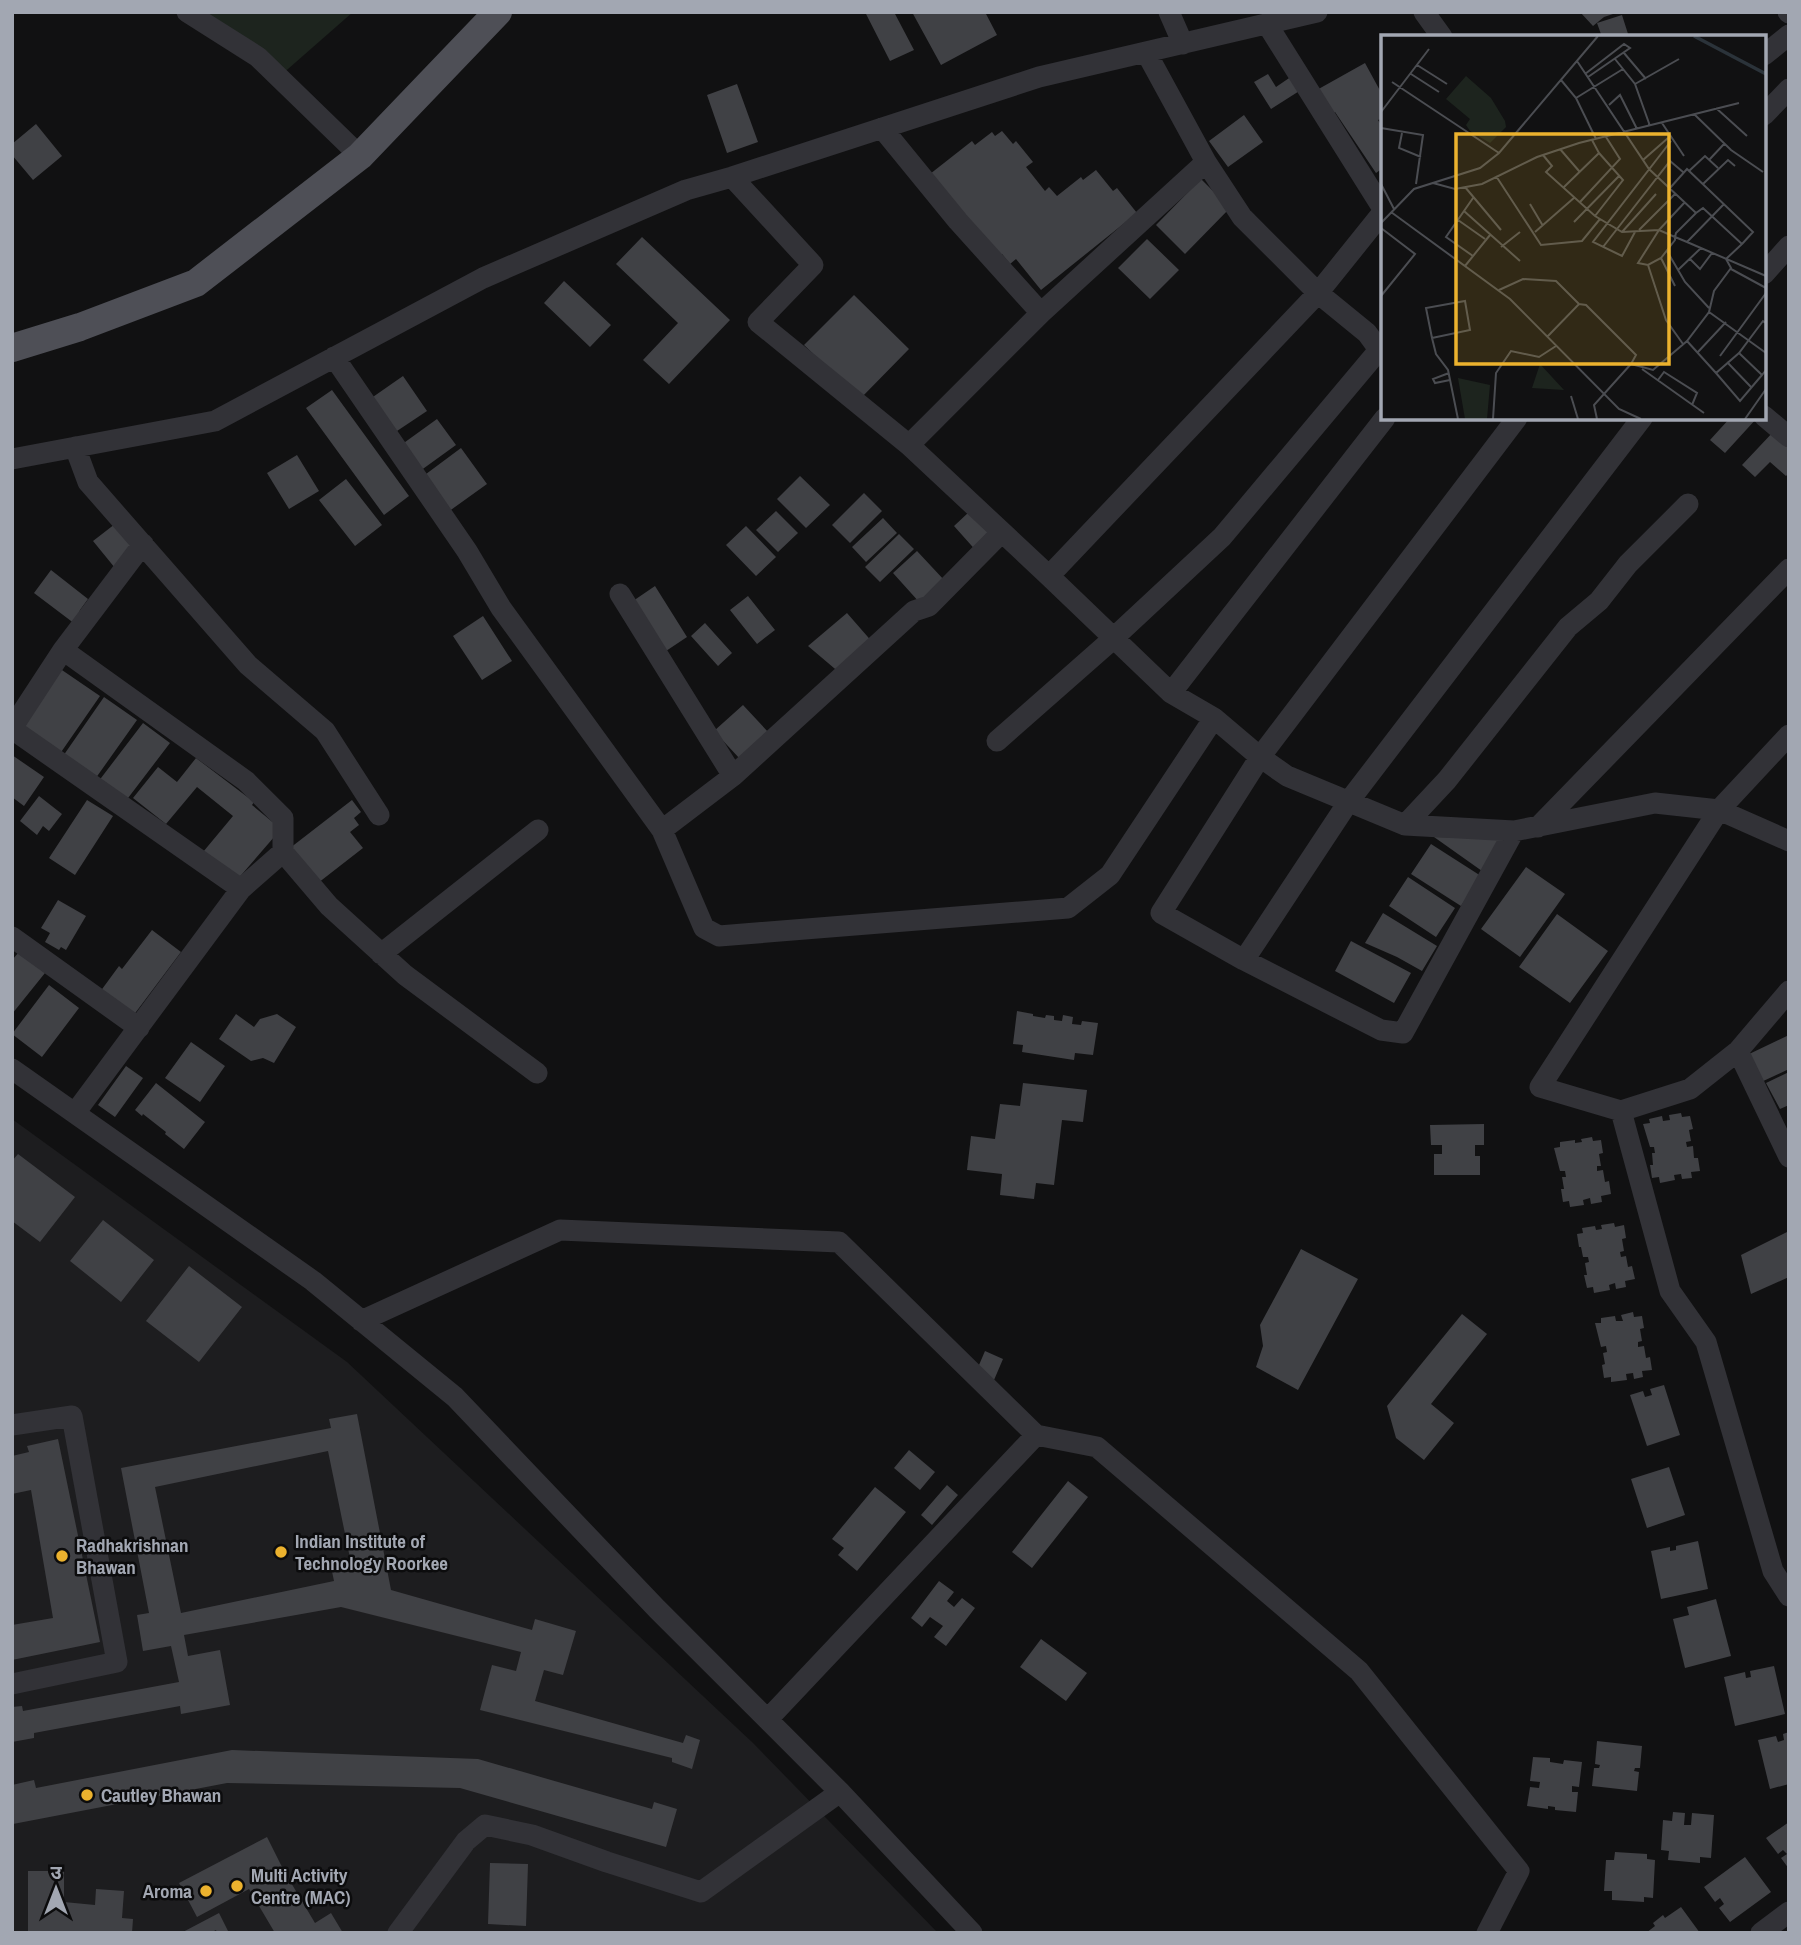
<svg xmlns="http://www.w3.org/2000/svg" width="1801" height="1945" viewBox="0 0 1801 1945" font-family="'Archivo Narrow','Noto Sans Devanagari',sans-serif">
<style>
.built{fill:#1d1d1f}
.green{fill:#1d241e}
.building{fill:#404145;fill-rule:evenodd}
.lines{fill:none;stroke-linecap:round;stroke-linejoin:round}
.minor{stroke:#323237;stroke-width:21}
.major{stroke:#4e4f56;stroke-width:28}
.poi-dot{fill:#ecb22e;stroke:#0c0c0d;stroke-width:2.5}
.labels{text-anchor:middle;stroke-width:5;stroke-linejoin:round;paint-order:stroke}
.poi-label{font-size:19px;font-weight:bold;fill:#a2a7b2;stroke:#0c0c0d;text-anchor:start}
.inset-river{fill:none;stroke:#2b333a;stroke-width:3.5}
.inset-road{fill:none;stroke:#4b4d52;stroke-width:2}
.view{fill:#ecb22e;fill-opacity:0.15;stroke:#ecb22e;stroke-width:3.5}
.inset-edge{fill:none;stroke:#a2a7b2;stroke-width:3.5}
</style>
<rect width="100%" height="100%" fill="#111112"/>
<!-- built -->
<path class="built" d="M12 1119 347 1362 753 1743 938 1933H12Z"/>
<!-- green -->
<path class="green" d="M176 12H353L280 76Z"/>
<!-- building -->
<path class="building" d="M865 12H894L914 50 890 61Z
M912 12H985L997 35 941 65Z
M1580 12H1616V13L1604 17 1593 26Z
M1622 15 1629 37H1602L1597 23Z
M1365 63 1383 96V118L1378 120 1383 128V168L1376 173 1335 112 1329 116 1315 91Z
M1268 74 1276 87 1295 74 1304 88 1271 109 1254 82Z
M737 84 758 142 727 153 707 95Z
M1244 115 1263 142 1228 167 1209 141Z
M36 124 62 156 33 180 12 155V144Z
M1002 131 1013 144 1016 141 1033 162 1026 167 1045 191 1049 187 1057 196 1081 177 1083 180 1096 170 1113 191 1117 188 1137 213 1041 290 1016 259 1010 264 1002 254 998 258 930 174 972 141 975 145 992 132 995 136Z
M1201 179 1230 208 1185 254 1156 225Z
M642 237 730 320 669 384 643 360 678 323 616 264Z
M1147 239 1179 270 1150 299 1118 268Z
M564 281 611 325 590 347 544 303Z
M854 295 909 349 860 399 804 345Z
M403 376 427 411 394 433 370 399Z
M332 390 409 496 384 515 306 408Z
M1730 418H1757L1725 453 1710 440Z
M437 419 456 445 420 471 401 445Z
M1775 430 1789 443V473L1786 476 1770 462 1755 477 1742 465Z
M461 448 487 484 448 512 422 477Z
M297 455 319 491 289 509 267 473Z
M800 476 830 505 806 528 777 499Z
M346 479 382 525 355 546 319 500Z
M864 493 882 511 850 543 832 525Z
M776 511 798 533 778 552 756 530Z
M969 512 995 539 979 554 954 526Z
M883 518 897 533 866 562 852 547Z
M115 524 132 545 115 568 93 541Z
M746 526 776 557 756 576 726 545Z
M899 534 914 549 880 582 865 567Z
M917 551 945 581 920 603 893 573Z
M51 570 88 599 80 610 75 624 34 593Z
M655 586 687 637 666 651 633 601Z
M748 596 775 630 757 644 730 610Z
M847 613 874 644 841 674 808 646Z
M483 616 512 661 482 680 453 636Z
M705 623 732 653 718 666 691 636Z
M59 668 100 696 57 758 16 729Z
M104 697 137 720 93 782 61 759Z
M743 705 769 733 740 759 714 731Z
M143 723 170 743 125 802 98 782Z
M12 755 44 777 24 806 12 797Z
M196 758 254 802 252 805 281 829 237 880 203 852 233 816 197 787 166 824 133 798 158 767 177 782Z
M39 796 62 814 49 831 43 826 37 835 20 821Z
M87 800 113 816 75 875 49 858Z
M352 800 361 812 354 818 359 825 350 832 363 848 318 883 290 848Z
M1434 837 1505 838 1482 871Z
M1431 844 1481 876 1461 906 1411 874Z
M1526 867 1565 894 1520 957 1481 929Z
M1408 877 1455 908 1436 937 1389 906Z
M58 900 86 916 66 950 61 947 59 950 45 942 50 933 41 928Z
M1383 913 1437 946 1422 971 1397 957 1365 943Z
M1557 914 1608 951 1570 1003 1519 967Z
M152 930 181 952 130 1020 97 996 119 966 122 969Z
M1351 941 1411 973 1394 1003 1335 971Z
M19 952 45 973 12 1014V960Z
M49 985 79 1008 42 1057 12 1034Z
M1017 1011 1033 1014V1016L1045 1018 1046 1015 1054 1016V1020L1062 1021 1063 1015 1073 1017 1072 1024 1081 1025 1082 1021 1098 1023 1093 1055 1075 1053 1074 1060 1022 1052 1023 1045 1013 1044Z
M236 1014 254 1027 260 1019 277 1014 296 1027 274 1063 263 1058 251 1061 219 1039Z
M1789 1035V1069L1759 1083 1745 1056Z
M191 1042 225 1066 200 1102 165 1078Z
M126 1066 143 1078 115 1117 98 1105Z
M1789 1072V1105L1780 1109 1766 1083Z
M156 1083 205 1122 184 1149 165 1134 166 1132 143 1114 142 1116 135 1110Z
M1023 1083 1087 1090 1083 1122 1062 1120 1054 1185 1036 1183 1034 1199 1000 1195 1002 1174 967 1170 971 1136 995 1139 1000 1104 1020 1106Z
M1681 1113 1682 1117 1690 1116 1693 1129 1689 1130 1691 1141 1686 1142 1687 1147 1693 1146 1694 1158H1698L1700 1171 1691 1172 1692 1178 1682 1179 1681 1174 1674 1175 1675 1180 1660 1183 1659 1177 1652 1178 1650 1165H1653L1652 1153H1655L1654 1147H1650L1643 1124 1650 1123 1649 1119 1662 1116 1663 1121 1670 1120 1669 1115Z
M1484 1124V1145H1475V1156H1480V1175H1434V1154H1442V1145H1431L1430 1125Z
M1592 1137 1593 1141 1601 1140 1603 1153 1599 1154 1601 1166H1597V1171L1603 1170 1605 1182 1609 1181 1611 1194 1601 1196 1602 1202 1591 1204 1590 1198 1583 1200 1584 1205 1570 1207 1569 1201 1563 1202 1561 1189H1564L1562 1177H1566L1565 1171H1560L1554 1148 1560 1147V1142L1575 1140V1143L1582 1142 1581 1139Z
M18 1154 75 1197 40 1242 12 1221V1161Z
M103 1220 154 1260 121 1302 70 1261Z
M1614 1223 1615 1227 1624 1225 1626 1238 1622 1239 1624 1251 1620 1252 1621 1257 1626 1256 1628 1267 1632 1266 1635 1279 1625 1281 1626 1287 1616 1289 1615 1283 1609 1285 1610 1290 1594 1293 1593 1287 1587 1288 1584 1275H1587L1585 1263 1589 1262 1588 1257H1583L1581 1247H1579L1577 1234 1583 1233 1582 1228 1595 1226 1596 1230 1602 1229 1601 1225Z
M1789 1231V1277L1751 1294 1741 1255Z
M1301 1249 1358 1279 1298 1390 1256 1367 1263 1346 1260 1325Z
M189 1266 242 1307 199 1362 146 1321Z
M1633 1312 1634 1317 1642 1316 1644 1328 1640 1329 1642 1341 1638 1342V1347L1644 1346 1646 1358 1650 1357 1652 1370 1642 1371 1643 1377 1634 1379 1633 1373 1626 1374 1627 1380 1611 1382V1377L1604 1378 1602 1365 1605 1364 1603 1353 1607 1352 1606 1346 1601 1347 1595 1323H1601V1318L1615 1316 1616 1321H1623L1621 1315Z
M1462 1314 1487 1334 1431 1404 1454 1423 1424 1460 1396 1438 1387 1406Z
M985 1351 1003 1359 994 1380 976 1372Z
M1664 1385 1680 1435 1647 1446 1630 1395 1643 1391 1645 1397 1652 1395 1650 1389Z
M357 1414 391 1590 532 1630 535 1619 576 1631 563 1675 544 1670 535 1701 683 1743 686 1735 700 1740 692 1769 672 1762V1758L480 1710 492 1665 516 1671 521 1652 341 1607 184 1635 188 1656 220 1650 230 1705 181 1714 180 1706 34 1733V1738L12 1742V1707L22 1706 23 1711 179 1682 171 1646 143 1651 137 1615 149 1613 121 1468 331 1428 329 1419ZM328 1451 350 1558 330 1562 334 1581 181 1613 155 1487Z
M58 1439 100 1642 12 1660V1625L53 1618 31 1490 12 1494V1456L29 1452 27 1446Z
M909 1450 935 1472 920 1490 894 1468Z
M1669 1467 1685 1515 1647 1528 1631 1479Z
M1068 1481 1088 1497 1032 1568 1012 1552Z
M947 1485 958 1495 932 1525 921 1515Z
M875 1487 906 1512 857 1571 838 1555 844 1548 832 1539Z
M1698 1541 1708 1589 1661 1599 1651 1551 1670 1547V1551L1676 1550V1546Z
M939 1581 954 1592 947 1601 954 1607 962 1598 975 1608 946 1646 934 1637 943 1626 930 1617 922 1627 911 1618Z
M1716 1599 1731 1656 1685 1668 1673 1619 1689 1615 1687 1607Z
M1041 1639 1087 1673 1066 1701 1020 1667Z
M1774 1666 1785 1714 1735 1726 1724 1677 1745 1672 1746 1678 1751 1677 1750 1671Z
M1789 1732V1784L1770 1789 1758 1740 1776 1736 1778 1742 1784 1740 1783 1734Z
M1597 1741 1642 1746 1640 1768H1635L1634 1771 1639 1772 1637 1791 1592 1786 1594 1768H1599L1600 1765 1595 1764Z
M232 1750 478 1759 652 1809 654 1802 677 1809 666 1847 460 1788 227 1783 13 1824 12 1785 34 1780 36 1788Z
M1533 1757 1550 1758V1762L1563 1764 1564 1760 1582 1762 1579 1787 1572 1786V1792H1578L1576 1812 1555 1810V1807L1548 1806V1809L1527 1806 1530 1787 1539 1788 1540 1782 1530 1781Z
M1673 1812 1685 1813 1684 1825H1691L1692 1813 1714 1815 1711 1858 1700 1857V1863L1668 1860 1669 1851 1661 1850 1663 1820 1672 1821Z
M1789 1822V1869L1781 1858 1787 1854 1783 1850 1778 1854 1766 1838Z
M267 1837 284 1871 315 1923 331 1913 343 1933H275L249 1889 197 1917 179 1883Z
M1615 1852 1647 1854V1859L1655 1860 1653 1898 1644 1897V1902L1612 1900V1891H1604L1606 1860H1614Z
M1745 1857 1771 1892 1730 1922 1719 1908 1724 1904 1720 1898 1715 1902 1704 1887Z
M490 1863 528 1864 526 1926 488 1924Z
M28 1871H64V1902L95 1905 96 1889 124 1891 122 1918 133 1919 132 1933H28Z
M1681 1907 1700 1933H1646L1655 1926 1653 1923 1663 1915 1665 1918Z
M219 1913 229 1933H217L216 1930 210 1933H181Z"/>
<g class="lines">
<!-- minor -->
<path class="minor" d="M187 12 258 57 360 156
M1169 12 1183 44
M1424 12 1442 37
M1788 12 1789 13
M1267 24 1383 209
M1764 55 1789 35
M1764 115 1789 89
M882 128 958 221 1041 313
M1206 162 1242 217 1318 293 1367 333 1383 355
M732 177 813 265 758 322 909 445 1049 576 1171 693 1214 718 1260 757 1287 776 1405 825 1514 831 1655 803 1719 810 1789 735
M1764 274 1789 246
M334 357 467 551 501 608 662 830 704 928 719 936 1068 908 1110 875 1214 718
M1764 416 1789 437
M909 445 1041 313 1206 162 1146 52
M75 447 88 482 248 665 325 731 379 815
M12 459 215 421 483 278 686 190 732 177 1039 77 1317 12
M1049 576 1318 293 1383 212
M620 594 733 776
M63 650 246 781 283 818V852L329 906 405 975 537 1073
M1171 693 1385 418
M12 728 63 650 143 544
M12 729 241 889
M997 741 1106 645 1222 537 1379 350
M1405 825 1447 780 1568 627 1599 601 1628 564 1688 504
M1538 827 1789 569
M662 830 733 776 914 611 929 606 1002 532
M1514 831 1403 1033 1381 1030 1244 960 1161 913 1260 757 1517 418
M1789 841 1719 810 1540 1087 1621 1111 1690 1089 1738 1051 1789 991
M12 937 139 1028
M381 954 538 830
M1244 960 1349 801 1642 418
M1738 1051 1789 1157
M12 1069 313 1281 455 1397 657 1609 840 1792 972 1933
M1621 1111 1670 1291 1706 1342 1773 1571 1789 1596
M75 1113 241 889 283 852
M361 1321 560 1230 839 1242 1036 1435
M12 1425 72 1416 117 1662 12 1684
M768 1719 1036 1435 1097 1447 1359 1671 1519 1871 1487 1933
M398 1933 466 1841 485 1825 532 1835 607 1862 701 1892 840 1792
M1761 1933 1789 1912"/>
<!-- major -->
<path class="major" d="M12 348 80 327 196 283 360 156 498 12"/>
</g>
<!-- markers -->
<g class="poi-dot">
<circle cx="281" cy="1552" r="7"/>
<circle cx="62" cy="1556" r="7"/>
<circle cx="87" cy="1795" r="7"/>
<circle cx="237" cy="1886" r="7"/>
<circle cx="206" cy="1891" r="7"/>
</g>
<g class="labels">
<!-- poi labels -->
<g class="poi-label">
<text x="295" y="1548">Indian Institute of<tspan x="295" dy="22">Technology Roorkee</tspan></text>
<text x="76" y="1552">Radhakrishnan<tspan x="76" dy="22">Bhawan</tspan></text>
<text x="101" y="1802">Cautley Bhawan</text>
<text x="251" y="1882">Multi Activity<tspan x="251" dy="22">Centre (MAC)</tspan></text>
<text x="192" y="1898" text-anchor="end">Aroma</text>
</g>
</g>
<!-- overview -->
<g transform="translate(1381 35)">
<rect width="385" height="385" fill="#111112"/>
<path d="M85 41 110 63 124 86 125 92 109 108 89 96 85 90 89 84 65 64ZM159 329 183 355 151 353ZM77 343 109 350 106 384H84Z" fill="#1d241e"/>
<path class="inset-river" d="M313 1 385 39"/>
<path class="inset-road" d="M243 18 265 44M234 24 254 49 269 91M196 26 268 134 315 178 322 173 361 209 345 224 350 233 333 256 328 277 306 306 272 335 250 329 213 370 216 384M36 30 66 49M30 39 58 57M204 39 243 9 249 13 207 42M180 45 195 63 215 104M11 47 118 118M254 49 298 24M195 63 242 34M228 70 239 60 256 94M335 73 366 101M0 77 48 14M313 79 350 115 382 137M281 88 303 121M0 93 42 100 35 149M21 98 18 113 40 122M179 114 198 136M162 120 171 131 165 137 214 181 241 197 278 195 304 167M262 125 287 103M328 125 343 109M308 136 324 121 337 133M115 141 160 210 201 206 219 184M52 148 74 154 101 149 156 122 198 108 358 68M0 149 13 174M322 149 347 125 354 131M84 152 120 195M183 152 218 118 211 105M289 153 306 134 372 197 361 209M199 167 239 124 225 102M149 169 162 191M83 176 139 226M10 177 129 264 238 374 260 384M315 178 295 198 294 202V205L280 223 267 230 257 228 278 195 294 202 306 207 385 241M214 181 242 145 218 118M77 185 104 204M193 187 238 141M0 188 33 154 99 133 118 118 217 1M0 193 34 219 0 261M258 195 295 158M154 197 194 162M241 197 275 159M254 197 241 221 212 207 290 106M306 207 343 169M120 212 139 197M222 212 289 126 302 137M286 216 304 247 328 273M92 221 65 202 92 163M280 223 294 251M309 224 319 234 331 218M267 230 285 285 302 309M84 231 109 200M350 234 385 253M297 235 320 213M118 255 142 244 175 246 198 269M328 277 385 318M166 302 198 269 205 270 255 320 250 329M51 303 89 295 84 266 45 273 51 303 55 319 67 335 77 384M306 306 335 338 358 318 382 286 385 288M316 318 345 287M358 318 381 340 385 335M339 321 385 258M346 327 370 352M261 334 323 378M68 338 52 344 54 348 69 345M335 338 359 366 381 340M277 345 283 337 316 358 311 370M190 361 197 384M112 384 115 338 130 316 158 322 175 311M364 384 385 354"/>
<path class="view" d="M75 99H288V329H75Z"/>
<rect width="385" height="385" class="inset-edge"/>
</g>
<!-- border -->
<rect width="1801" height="1945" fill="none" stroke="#a2a7b2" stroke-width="28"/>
<!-- north arrow -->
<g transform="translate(56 1889)" stroke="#0c0c0d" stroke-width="5" paint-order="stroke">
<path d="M0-5L12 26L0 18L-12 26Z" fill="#a2a7b2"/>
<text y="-10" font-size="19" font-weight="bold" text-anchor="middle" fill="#a2a7b2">उ</text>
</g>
</svg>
